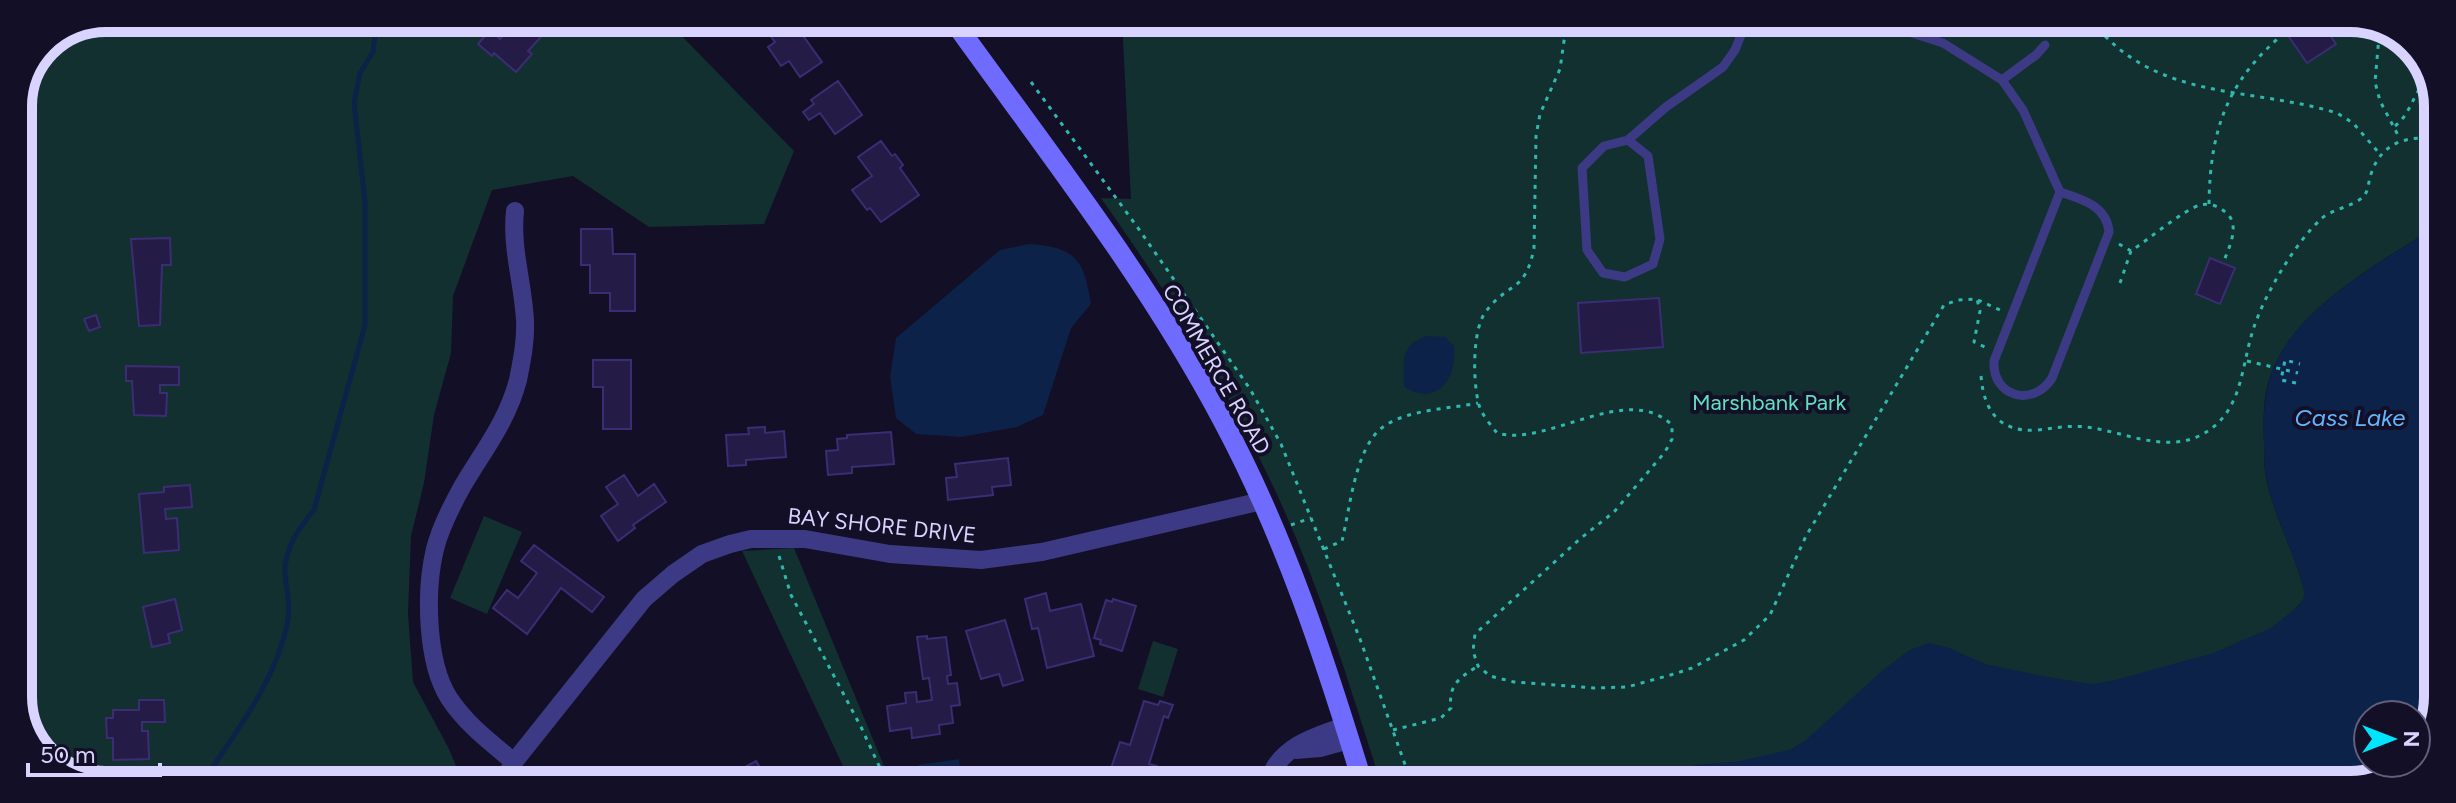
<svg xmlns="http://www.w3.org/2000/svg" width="2456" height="803" viewBox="0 0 2456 803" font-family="Figtree,sans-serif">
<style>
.green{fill:#12302f}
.water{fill:#0c2248}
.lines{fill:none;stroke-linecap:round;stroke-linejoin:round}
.stream{stroke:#0c2248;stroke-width:5}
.building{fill:#241b47;stroke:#3b2d73;stroke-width:2}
.path{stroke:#2fb8b0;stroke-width:3;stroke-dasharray:4 6;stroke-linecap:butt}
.lane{stroke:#3d3a85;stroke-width:9}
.street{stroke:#3d3a85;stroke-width:18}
.secondary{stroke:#6f6bff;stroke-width:20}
.labels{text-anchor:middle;stroke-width:8;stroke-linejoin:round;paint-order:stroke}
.street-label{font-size:22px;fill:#d9d4ff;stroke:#130f26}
.park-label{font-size:22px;fill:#5fe0c0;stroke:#130f26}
.water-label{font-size:24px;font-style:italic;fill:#62b6ff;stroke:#130f26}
.rim{fill:none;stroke:#d9d4ff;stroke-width:10}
</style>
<rect width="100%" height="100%" fill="#130f26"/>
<!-- green -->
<path class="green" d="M106 18 670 19 673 27 794 151 764 224 649 227 573 176 492 190 453 296 451 353 434 415 424 483 411 536 408 614 413 682 448 747 463 782H83L40 755 18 703V105L44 43Z
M1122 19 2373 21 2416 48 2438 100 2437 226C2382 261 2299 306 2273 369 2263 392 2263 417 2264 441 2264 453 2264 466 2266 478 2274 518 2296 554 2305 594L2304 600 2294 610 2368 763 2351 785 1381 784C1349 683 1318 581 1273 486 1225 384 1166 290 1101 198L1131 199Z
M484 516 522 532 487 614 450 598Z
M794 548 891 783H851L742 551Z
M1153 641 1178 649 1163 697 1138 689Z"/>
<!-- water -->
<path class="water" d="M2437 226 2435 720 2416 748V715H2368V763H2406L2403 767 2351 785 1641 784 1696 765 1740 761 1789 750 1806 740 1884 669 1910 650 1928 643 1947 647 1985 664 2043 676 2091 684 2111 681 2213 653 2271 628 2300 605 2305 594C2296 554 2274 518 2266 478 2264 466 2264 453 2264 441 2263 416 2264 392 2273 369 2298 306 2383 261 2437 226Z
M1029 244C1075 247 1084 259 1091 304L1071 328 1043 415 1017 427 961 437 916 434 896 418 890 377 896 338 1000 250Z
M1427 336 1445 337 1454 346C1457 379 1438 407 1404 387 1404 361 1399 345 1427 336Z
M959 759 962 781 920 783 918 765Z"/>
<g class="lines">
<!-- stream -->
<path class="stream" d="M203 782C235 732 274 685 287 625 291 608 287 592 285 576 283 550 299 528 314 510L365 325V202L354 103 360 73 373 52 377 18"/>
</g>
<!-- building -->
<path class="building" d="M518 19H557L528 51 532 54 516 72 494 53 492 56 478 44 490 30 500 39Z
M781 19H803L807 25 799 30 822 62 800 77 789 61 781 66 768 47 775 42 766 30Z
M2312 21H2320L2336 44 2307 63 2289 37Z
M838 81 862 115 835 134 820 113 809 120 803 112 814 104 811 100Z
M881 141 892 156 895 154 903 165 900 168 919 195 881 222 870 208 867 210 852 190 872 176 858 157Z
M581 229H612L613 254H635V311H610V293H590V265H581Z
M170 238 171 265H162L160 325 139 326 131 239Z
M2210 258 2235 268 2220 304 2196 294Z
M1659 298 1663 347 1581 353 1578 303Z
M96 315 100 327 89 331 84 319Z
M593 360H631V429H603V387H593Z
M126 366 179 367V385H160V393H167L166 416 134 415 132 381H126Z
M765 427V433L784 431 786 457 746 460V465L728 466 726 435 749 434 748 428Z
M891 432 894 464 852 467V473L828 475 826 451 838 450 837 439 847 438V435Z
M1008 458 1011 485 992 487 993 495 948 500 946 478 957 477 955 464Z
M624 475 638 496 654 484 666 502 633 525 635 528 618 541 601 516 618 504 606 487Z
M190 485 192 507 165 509 166 519 177 518 179 550 144 553 139 494 164 492V487Z
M534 545 604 597 592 612 561 588 527 634 493 608 507 590 518 598 537 573 521 561Z
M1046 593 1050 611 1081 604 1094 656 1047 668 1038 628 1032 629 1025 599Z
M175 599 182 630 168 634 170 643 152 647 143 607Z
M1113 599 1136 606 1122 651 1100 644 1101 640 1094 638 1106 600 1112 602Z
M1005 620 1023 680 1003 686 999 674 981 679 966 631Z
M927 636V639L946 637 951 675 947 676 948 684 957 683 960 705 951 706 953 723 939 725 940 734 912 738 911 728 890 731 887 706 906 703 905 693 916 692 917 702 932 700 929 678 923 679 917 637Z
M139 700H164L165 722H142V731H148L149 759 113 760V738H107L106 718H113V710H139Z
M1144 701 1158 705 1160 701 1173 705 1168 718 1164 716 1149 764 1157 766 1155 773 1166 776 1169 768 1188 774 1186 779 1197 783H1106L1120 742 1130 745Z
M756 761 769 783H740L734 773Z
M844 768 852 783H815Z"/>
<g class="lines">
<!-- path -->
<path class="path" d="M1567 20 1560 69 1540 114 1536 136 1534 248C1525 293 1510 281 1487 310 1472 327 1473 379 1478 401 1480 413 1490 424 1497 433 1546 448 1627 381 1672 425V439L1665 452 1614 512 1581 538 1475 634 1473 651 1478 666 1490 676 1514 682 1594 688 1627 687 1674 674 1692 668 1744 640 1770 615 1806 536 1944 305 1958 300 1977 299 1980 311 1974 342 1987 348
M2092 21C2155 102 2249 86 2337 113L2353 123 2380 154
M2149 21 2177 23 2180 21
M2380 25 2375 82 2380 101 2400 139
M2058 30 2079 28 2100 31
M1031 82 1138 228 1250 389 1281 444 1360 639 1412 784
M2395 126C2412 113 2413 91 2429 78
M2209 204C2210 121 2232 71 2300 21
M2119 244 2131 251C2149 239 2182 211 2200 205 2209 203 2218 206 2224 211 2242 223 2229 248 2223 263
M2120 283 2131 251
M1978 300 2000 310
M2247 361 2298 373
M1981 376C1984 411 1999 433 2038 430 2054 428 2070 425 2086 427 2122 431 2163 453 2199 436 2244 414 2240 368 2254 327 2265 294 2295 243 2321 219 2332 209 2352 207 2363 197 2369 191 2368 182 2371 174 2381 143 2407 134 2438 140
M2296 383 2281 380 2285 360 2300 364
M1291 525 1311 518
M1324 549 1342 541C1350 509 1355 447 1383 427 1408 409 1449 409 1478 403
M779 556 791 595 861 727 887 783
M1393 730 1441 718 1451 708C1448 685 1460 677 1478 666"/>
<!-- lane -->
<path class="lane" d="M1833 20 1897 28 1943 43 2002 80 2023 110 2060 192 1994 361C1992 397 2033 408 2052 378L2109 232C2107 206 2082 199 2060 192
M2002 80 2036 55 2045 45
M1628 140 1648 156 1660 239 1653 264 1625 277 1603 273 1587 250 1582 168 1604 146 1628 140 1666 107 1723 67 1735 50 1747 20"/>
<!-- street -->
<path class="street" d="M1296 750 1320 748 1349 740
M514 762C490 742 466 724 449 698 426 662 425 590 435 549 440 529 452 505 462 487 483 451 507 422 518 380 522 360 526 340 525 320 523 283 511 248 515 211
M502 782 514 762 644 599 673 574 702 554 730 544 751 539H805L890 554 981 560 1042 552 1262 501
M1268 784C1276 748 1314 736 1345 726"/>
<!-- secondary -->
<path class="secondary" d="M952 19C1046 150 1148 279 1223 421 1285 537 1325 659 1363 784"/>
</g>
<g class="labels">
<!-- street labels -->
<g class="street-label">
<text transform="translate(1217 369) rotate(60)" y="8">COMMERCE ROAD</text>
<text transform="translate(882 525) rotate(6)" y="8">BAY SHORE DRIVE</text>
</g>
<!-- park labels -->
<g class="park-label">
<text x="1769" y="410">Marshbank Park</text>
</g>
<!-- water labels -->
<g class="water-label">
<text x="2350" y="426">Cass Lake</text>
</g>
</g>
<!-- crop -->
<path d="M0 0H2456V803H0ZM106 32H2350A74 74 0 0 1 2424 106V697A74 74 0 0 1 2350 771H106A74 74 0 0 1 32 697V106A74 74 0 0 1 106 32Z" fill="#130f26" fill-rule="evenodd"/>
<path class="rim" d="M106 32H2350A74 74 0 0 1 2424 106V697A74 74 0 0 1 2350 771H106A74 74 0 0 1 32 697V106A74 74 0 0 1 106 32Z"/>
<!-- north arrow -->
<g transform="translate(2392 739) rotate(90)"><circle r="38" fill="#130f26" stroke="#625e7d" stroke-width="2"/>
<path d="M0-6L14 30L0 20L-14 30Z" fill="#00e5ff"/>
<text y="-12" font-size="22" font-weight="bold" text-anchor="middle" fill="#d9d4ff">N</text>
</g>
<!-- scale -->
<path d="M28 763v12h132v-12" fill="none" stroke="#d9d4ff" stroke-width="4"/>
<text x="40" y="763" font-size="24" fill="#d9d4ff" stroke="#130f26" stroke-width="6" paint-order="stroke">50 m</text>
</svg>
